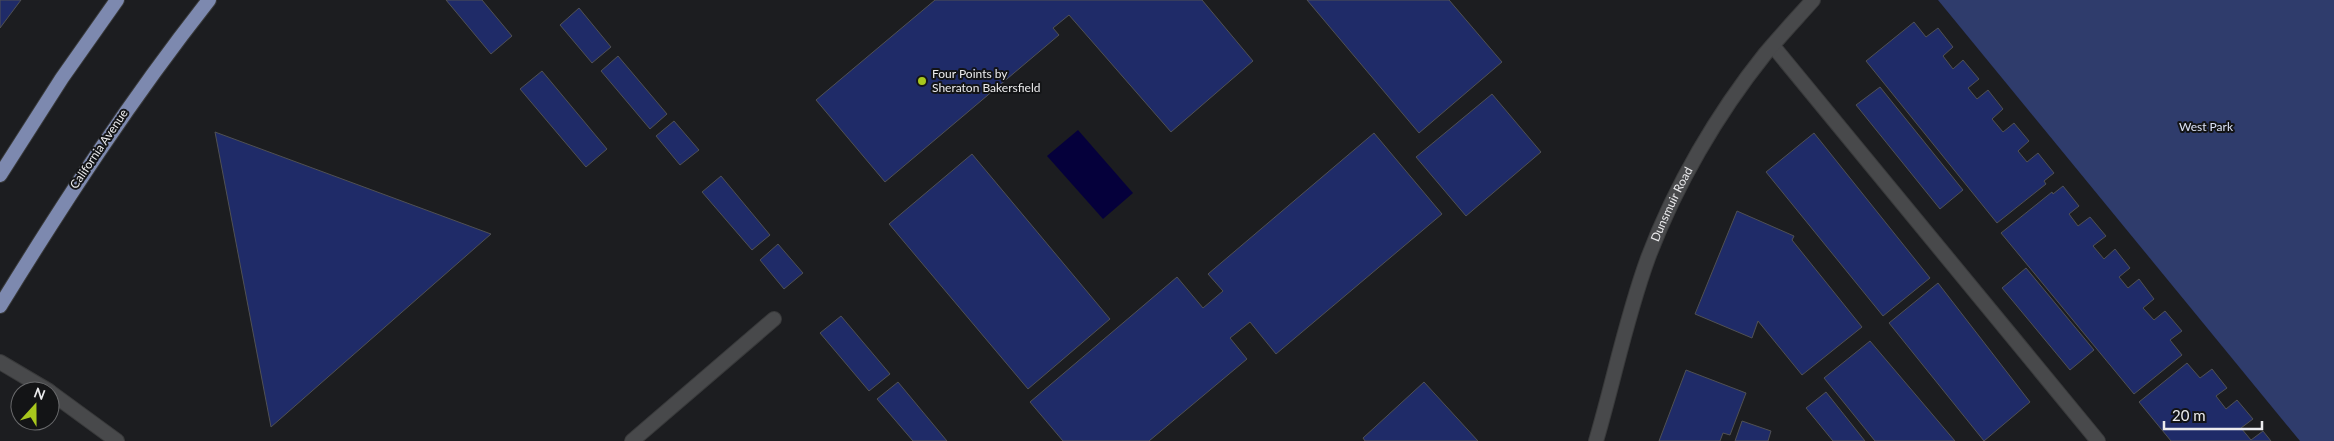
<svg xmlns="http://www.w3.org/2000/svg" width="2334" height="441" viewBox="0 0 2334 441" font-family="Lato,sans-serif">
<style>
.green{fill:#2f3c6c}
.water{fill:#05003b}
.building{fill:#1f2b68;stroke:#505154}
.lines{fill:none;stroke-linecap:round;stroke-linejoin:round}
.service-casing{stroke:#393a3b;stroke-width:16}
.minor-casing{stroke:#393a3b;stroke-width:16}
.primary-casing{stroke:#393a3b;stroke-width:16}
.service{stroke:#48494b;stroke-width:14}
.minor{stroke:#48494b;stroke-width:14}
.primary{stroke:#7d89af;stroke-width:14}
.poi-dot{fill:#a8c71d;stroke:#131416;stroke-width:2}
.labels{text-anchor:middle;stroke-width:4;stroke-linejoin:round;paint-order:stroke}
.poi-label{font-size:12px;fill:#ebebed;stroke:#131416;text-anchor:start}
.park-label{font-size:12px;fill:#dce2f6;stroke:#131416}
.street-label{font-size:12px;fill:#ebebed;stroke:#131416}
</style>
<rect width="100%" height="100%" fill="#1c1d20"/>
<!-- green -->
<path class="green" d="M1938 0H2334V441H2300Z"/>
<!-- water -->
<path class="water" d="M1078 130 1133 193 1103 219 1047 156Z"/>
<!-- building -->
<path class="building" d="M0 0H21L0 28Z
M446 0H482L512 36 491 54Z
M935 0H1202L1253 61 1171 132 1069 15 1053 28 1059 35 885 182 816 100Z
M1307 0H1449L1502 62 1419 133Z
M579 8 611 47 592 63 560 25Z
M1914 22 1926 37 1938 28 1953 47 1943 56 1953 69 1963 60 1979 79 1968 88 1977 99 1988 90 2003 109 1992 119 2003 132 2014 123 2029 141 2018 151 2027 162 2038 153 2054 173 2044 181 2046 184 1997 223 1866 61Z
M618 56 667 114 650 129 601 71Z
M542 71 607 149 586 167 520 89Z
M1880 87 1963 190 1940 209 1856 105Z
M1492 94 1541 152 1466 216 1416 157Z
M674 121 699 150 680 165 656 136Z
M215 132 491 234 271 427Z
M1374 133 1442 214 1276 354 1250 322 1230 338 1247 359 1149 441H1063L1030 402 1177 277 1203 308 1223 291 1208 274Z
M1814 133 1930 278 1883 316 1766 172Z
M972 154 1110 319 1028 389 889 224Z
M721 176 770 235 752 250 702 192Z
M2063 186 2079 206 2069 214 2078 226 2090 217 2106 236 2093 246 2104 259 2115 249 2130 268 2119 277 2128 288 2139 279 2154 299 2143 308 2154 320 2165 311 2182 331 2170 340 2182 355 2134 394 2001 233 2052 192 2053 194Z
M1737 211 1794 236 1792 240 1862 327 1802 375 1758 321 1752 338 1695 314Z
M778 244 803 273 784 289 760 260Z
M2026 268 2094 350 2070 370 2002 288Z
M1938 283 2030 402 1984 441 1889 323Z
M841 316 890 374 869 391 820 333Z
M1870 341 1955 441H1875L1824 378Z
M2187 363 2200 378 2212 369 2227 388 2216 396 2226 409 2237 400 2253 419 2241 428 2251 440 2263 431 2271 441H2171L2139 402Z
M1686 370 1746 393 1730 435 1723 433 1720 441H1659Z
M898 382 947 441H913L877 399Z
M1424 382 1478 441H1365L1363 438Z
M1826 392 1865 441H1833L1806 408Z
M1742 421 1771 431 1768 441H1735Z"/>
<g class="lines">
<!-- service casing -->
<g class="service-casing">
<path id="service" d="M1773 46 2098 441
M632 441 774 319"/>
</g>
<!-- minor casing -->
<g class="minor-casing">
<g id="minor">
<path d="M0 362 49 391"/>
<path d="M50 392 117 441"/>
<path id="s1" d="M1596 441C1614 380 1626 318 1648 258 1675 186 1717 114 1765 54 1780 36 1797 18 1813 0"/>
</g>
</g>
<!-- primary casing -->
<g class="primary-casing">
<path id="primary" d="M0 175 62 78 117 0
M0 306C66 199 131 99 209 0"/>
</g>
<!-- service -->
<use href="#service" class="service"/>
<!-- minor -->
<use href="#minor" class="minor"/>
<!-- primary -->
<use href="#primary" class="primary"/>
</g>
<!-- markers -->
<circle class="poi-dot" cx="922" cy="81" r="5"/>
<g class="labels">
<!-- poi labels -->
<g class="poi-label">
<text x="932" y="78">Four Points by<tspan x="932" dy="14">Sheraton Bakersfield</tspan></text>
</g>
<!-- park labels -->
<g class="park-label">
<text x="2206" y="131">West Park</text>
</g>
<!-- street labels -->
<g class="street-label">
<text transform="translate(99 149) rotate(-56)" y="4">California Avenue</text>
<text dy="4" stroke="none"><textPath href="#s1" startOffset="249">Dunsmuir Road</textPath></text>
</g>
</g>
<!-- north arrow -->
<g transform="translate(35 406) rotate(21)"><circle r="24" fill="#131416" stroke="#696a6c"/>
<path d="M0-4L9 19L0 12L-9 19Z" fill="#a8c71d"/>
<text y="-8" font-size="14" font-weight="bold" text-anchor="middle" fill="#ebebed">N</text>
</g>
<!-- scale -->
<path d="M2164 421v8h98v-8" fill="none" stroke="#ebebed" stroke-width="2.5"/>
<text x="2172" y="421" font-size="15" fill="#ebebed" stroke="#131416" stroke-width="4" paint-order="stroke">20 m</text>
</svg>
